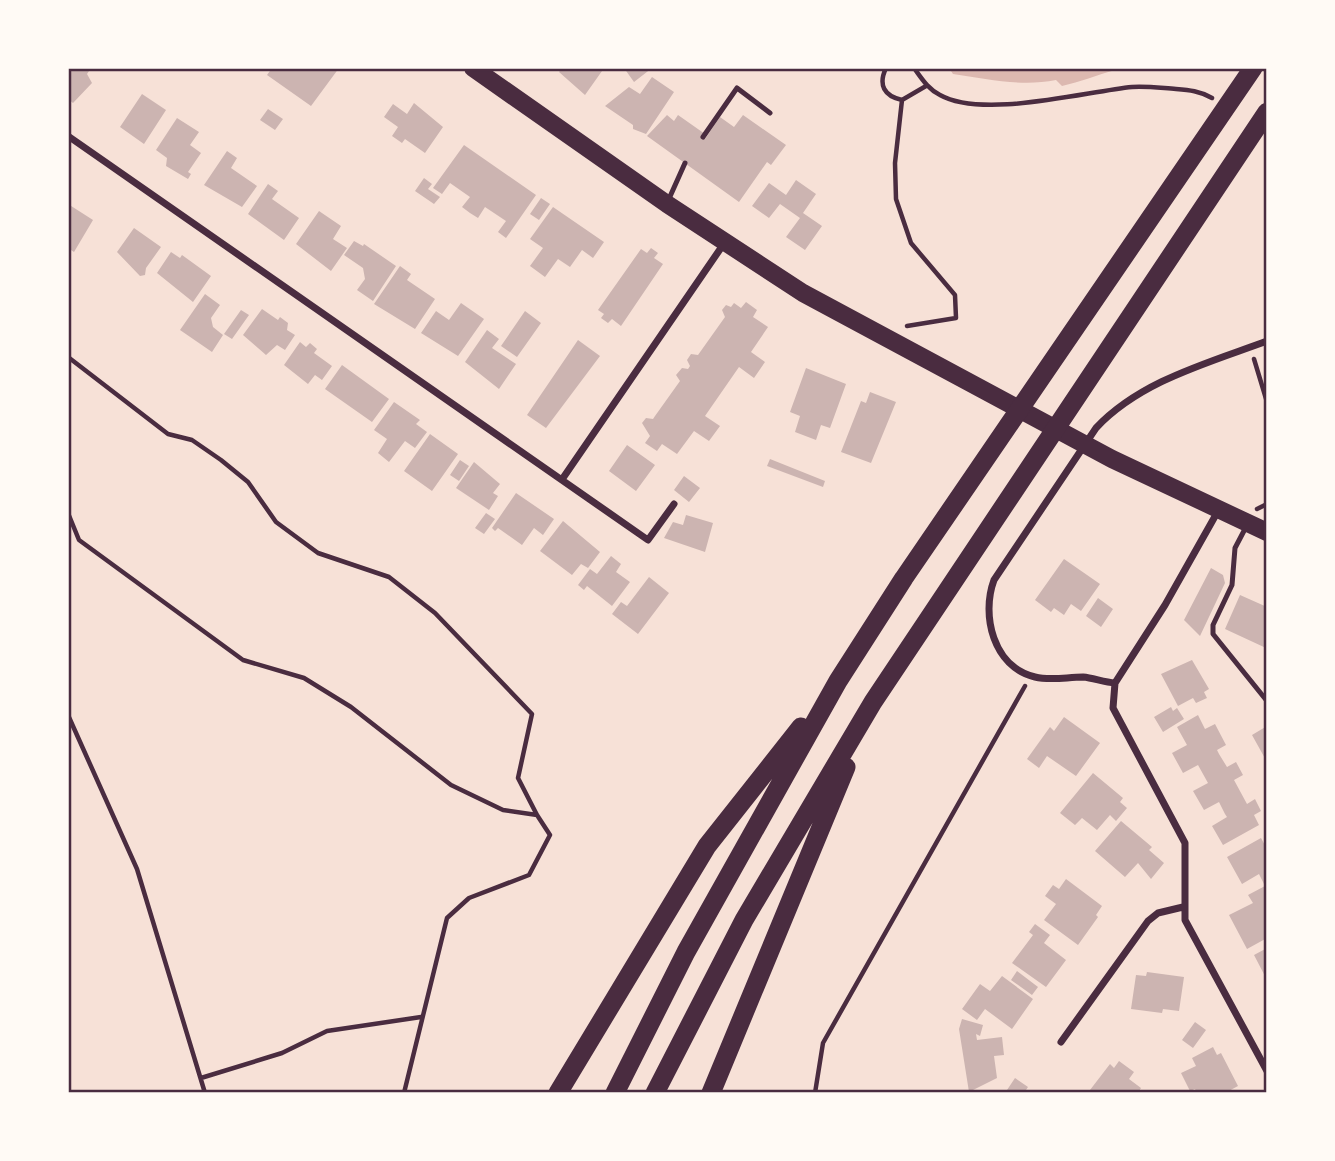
<svg xmlns="http://www.w3.org/2000/svg" width="1335" height="1161" viewBox="0 0 1335 1161" font-family="Rubik,sans-serif">
<style>
.water{fill:#dcb8b0}
.building{fill:#ccb4b1}
.lines{fill:none;stroke-linecap:round;stroke-linejoin:round}
.path{stroke:#4a2c40;stroke-width:4.5}
.service{stroke:#4a2c40;stroke-width:5}
.minor{stroke:#4a2c40;stroke-width:7}
.primary{stroke:#4a2c40;stroke-width:18}
.trunk{stroke:#4a2c40;stroke-width:19}
.neatline{fill:none;stroke:#4a2c40;stroke-width:2.5}
</style>
<rect width="100%" height="100%" fill="#f7e1d7"/>
<!-- water -->
<path class="water" d="M949 68H1170C1151 74 1129 66 1115 70 1097 75 1080 82 1062 86L1056 80C1022 87 987 79 953 74Z"/>
<!-- building -->
<path class="building" d="M68 68H91L87 74 92 83 73 103 68 99Z
M272 68H339L311 106 267 75Z
M562 68H598L602 71 585 95 559 72Z
M624 68H652L634 82Z
M652 77 674 92 646 134 633 129V125L605 106 629 87 640 94Z
M142 94 166 110 144 144 120 127Z
M414 103 443 127 425 153 405 139 402 143 392 136 398 127 384 117 393 104 407 114Z
M268 109 283 119 275 130 260 120Z
M667 115 674 121 678 115 705 134V139L720 117 734 127 743 115 786 145 771 165 767 162 739 202 647 136Z
M177 118 199 132 190 145 201 153 188 172 191 174 188 179 166 166 167 158 156 150Z
M464 145 536 195 506 238 498 232 506 221 485 207 478 218 470 213 462 207 470 197 450 183 442 194 433 188Z
M227 151 237 158 231 168 257 186 242 207 204 185Z
M424 178 432 184 428 189 440 197 434 204 415 191Z
M796 180 816 194 803 213 822 226 805 250 786 237 800 218 780 204 769 218 752 206 769 183 786 195Z
M268 184 278 191 272 199 299 218 284 240 248 214Z
M541 198 550 204 539 220 530 214Z
M68 204 93 220 74 252 68 248Z
M553 207 604 242 593 258 582 250 570 267 558 259 545 277 530 266 543 248 530 239Z
M319 211 341 226 333 239 347 248 331 271 296 244Z
M134 228 161 247 146 268 145 275 140 276 117 252Z
M354 241 363 246 364 244 396 266 373 301 357 290 365 279 363 268 344 255Z
M651 248 658 253 654 258 663 264 621 326 612 319 608 323 601 318 604 314 598 310 641 249 647 253Z
M171 252 180 258 182 255 211 276 193 302 157 273Z
M400 266 411 274 407 280 435 299 415 329 374 304Z
M205 294 220 305 211 318 213 327 223 335 212 352 180 330Z
M746 302 757 310 753 317 768 327 751 352 765 362 754 378 739 367 705 416 720 426 709 441 694 431 677 454 662 444 657 451 645 443 650 436 642 423 646 418 653 419 655 416 680 381 676 375 682 368 688 369 690 366 687 360 691 354 698 355 725 317 722 310 726 305 731 307 734 303 741 308Z
M461 303 484 319 458 356 421 333 436 311 449 320Z
M262 309 278 320 280 317 288 323 287 330 295 335 285 350 277 345 266 355 243 335Z
M241 310 249 315 232 339 224 334Z
M525 311 541 323 517 357 501 346Z
M487 330 499 339 492 348 516 364 499 389 465 362Z
M578 340 600 356 546 428 527 415Z
M300 342 306 347 310 343 317 349 314 353 332 366 322 380 315 375 308 384 284 365Z
M342 365 389 399 372 422 325 389Z
M806 368 846 384 830 428 821 425 816 440 795 432 800 416 790 412Z
M870 392 896 402 871 463 841 452 861 401 866 403Z
M394 402 420 420 416 424 427 432 415 448 405 441 389 462 378 453 387 439 374 430Z
M430 434 458 454 432 491 404 471Z
M627 445 655 465 636 491 609 471Z
M770 459 825 481 823 487 767 466Z
M460 460 469 466 459 481 450 475Z
M474 462 500 484 493 493 498 496 489 510 456 488Z
M684 476 700 488 689 502 674 490Z
M516 493 554 519 543 535 534 528 522 545 498 528 495 531 492 528Z
M486 513 495 519 484 534 475 528Z
M686 515 713 523 705 552 664 538 673 522 683 525Z
M563 521 600 552 588 568 581 564 572 575 540 551Z
M611 556 621 564 616 572 630 582 612 606 587 586 584 590 578 585 590 569 597 574Z
M1064 559 1100 584 1081 611 1071 604 1064 615 1054 608 1051 612 1035 600Z
M1211 568 1223 575 1225 583 1200 636 1184 620Z
M649 577 669 593 638 634 612 614 621 602 627 606Z
M1240 595 1267 607 1266 648 1225 629Z
M1098 598 1113 609 1101 627 1086 616Z
M1192 660 1209 689 1204 692 1207 698 1196 703 1193 698 1178 706 1161 674Z
M1171 707 1173 711 1177 708 1184 719 1163 732 1154 717Z
M1198 715 1205 729 1215 724 1226 745 1217 750 1219 754 1227 767 1236 762 1243 775 1234 780 1247 804 1255 799 1261 811 1254 815 1259 825 1223 845 1212 826 1227 817 1225 814 1219 802 1204 810 1193 791 1208 783 1198 765 1183 773 1172 753 1187 745 1177 727Z
M1064 717 1100 743 1076 776 1047 756 1039 768 1027 759 1050 727 1054 731Z
M1267 726V762L1252 735Z
M1093 773 1123 798 1120 802 1127 808 1116 821 1110 815 1097 830 1082 818 1075 825 1060 813Z
M1121 821 1152 847 1149 850 1164 863 1151 879 1138 863 1125 877 1095 851Z
M1261 838 1267 849V938L1247 949 1229 915 1253 903 1248 895 1265 886 1259 874 1242 884 1227 857Z
M1066 879 1102 906 1096 915 1098 917 1078 945 1044 920 1056 904 1045 896 1053 885 1059 889Z
M1035 924 1050 935 1044 943 1066 960 1046 987 1012 963 1033 935 1029 932Z
M1267 948V980L1254 955Z
M1017 971 1038 987 1032 995 1011 980Z
M1147 972 1184 977 1179 1011 1163 1009 1162 1013 1131 1009 1136 975 1146 976Z
M1002 976 1033 999 1012 1029 985 1009 977 1020 962 1009 980 984 990 991Z
M962 1019 983 1025 980 1036 976 1034 977 1040 1002 1037 1004 1055 994 1056 997 1078 969 1092 959 1029Z
M1195 1022 1206 1030 1193 1048 1182 1040Z
M1213 1047 1217 1055 1221 1053 1238 1086 1225 1093H1197L1195 1089 1190 1091 1181 1073 1196 1066 1192 1058Z
M1119 1061 1134 1072 1129 1079 1141 1088 1138 1093 1090 1090 1110 1064 1114 1068Z
M1015 1078 1028 1087 1024 1093H1005Z"/>
<g class="lines">
<!-- path -->
<path class="path" d="M886 68C878 85 884 96 902 100L926 86
M914 68C922 79 928 89 940 95 983 119 1083 92 1132 87 1147 86 1161 88 1176 89 1189 90 1200 91 1212 98
M902 100 895 163 896 199 911 243 955 295 956 318 907 326
M68 357 168 434 192 440 221 460 248 482 276 522 318 553 389 577 435 613 532 714 518 778 537 815
M1254 359 1267 402
M1257 509 1267 504
M68 513 79 540 243 660 304 678 351 707 451 785 503 810 537 815 550 835 529 875 469 898 447 918 404 1093
M68 715 137 869 205 1093
M201 1078 282 1053 327 1031 421 1017
M815 1093 823 1043 1025 686"/>
<!-- service -->
<path class="service" d="M703 137 737 88 770 113
M668 201 685 163
M1246 527 1235 548 1232 585 1213 625V634L1267 701"/>
<!-- minor -->
<path class="minor" d="M68 136 648 540 674 504
M563 478 725 242
M1218 511 1165 605 1115 683 1113 708 1185 843V920L1267 1071
M1115 683C1104 682 1093 678 1083 677 1067 677 1051 681 1035 677 993 667 981 615 994 580L1096 428C1140 381 1208 363 1267 341
M1061 1042 1148 921 1158 913 1183 907"/>
<!-- primary -->
<path class="primary" d="M473 68 667 204 803 293 1112 459 1267 532"/>
<!-- trunk -->
<path class="trunk" d="M558 1093 707 846 801 727
M615 1093 686 952 838 681 904 578 1253 68
M655 1093 744 920 873 702 1267 112
M711 1093 846 767"/>
</g>
<!-- border -->
<rect width="1335" height="1161" fill="none" stroke="#fffaf5" stroke-width="140"/>
<rect x="70" y="70" width="1195" height="1021" class="neatline"/>
</svg>
